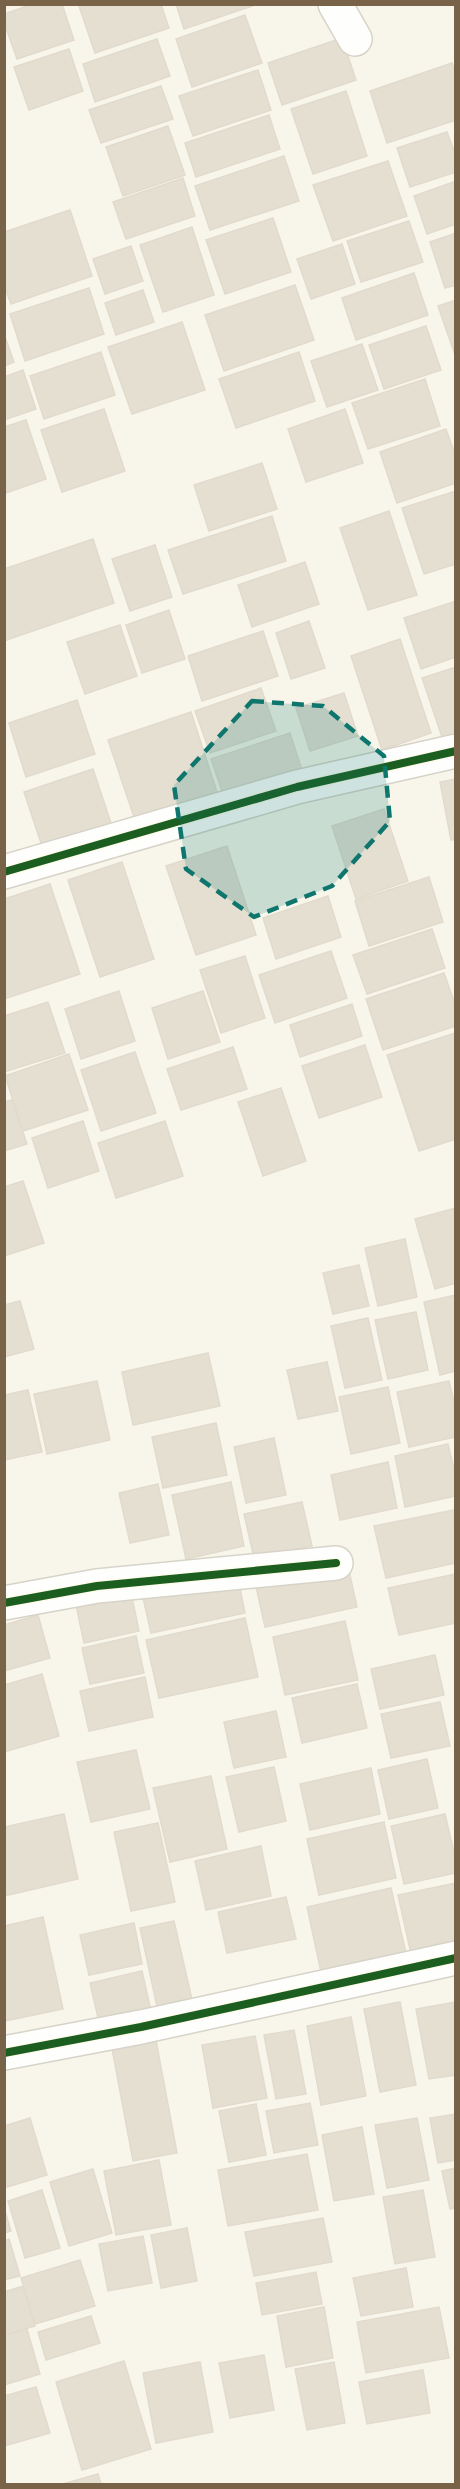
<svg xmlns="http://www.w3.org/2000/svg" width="460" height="2489" viewBox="0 0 460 2489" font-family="'PT Sans Narrow',sans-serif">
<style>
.building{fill:#e5dfd2;stroke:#e1dacd;stroke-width:1.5}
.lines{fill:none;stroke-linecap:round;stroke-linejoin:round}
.street-casing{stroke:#d7d3c9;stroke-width:36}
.street{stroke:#fefefc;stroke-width:33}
.cycleway-casing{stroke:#fffbed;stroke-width:11}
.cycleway{stroke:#1b5e20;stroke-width:8}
.marked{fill:#0f766e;fill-opacity:0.2;stroke:#0f766e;stroke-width:4.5;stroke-dasharray:12 8;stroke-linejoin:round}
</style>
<rect width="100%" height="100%" fill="#f8f6eb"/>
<!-- building -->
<path class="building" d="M33 4H62L74 40 17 59 4 22V14Z
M82 4H161L169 28 95 53 79 6Z
M176 4H258L184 29Z
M245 15 262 63 192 87 176 39Z
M342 38 356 80 282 105 268 63Z
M157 39 170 76 95 102 83 64Z
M69 49 83 91 29 110 14 67Z
M452 63 456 75V120L387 143 370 91Z
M258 70 271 110 193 136 179 96Z
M161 86 173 119 101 143 89 110Z
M346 91 367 156 313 174 291 109Z
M269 115 280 149 196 177 185 143Z
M168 126 185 175 123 196 106 147Z
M447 132 456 156V172L410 187 397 148Z
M284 156 299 201 210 230 195 186Z
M388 161 407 216 333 241 313 185Z
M183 178 195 216 126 239 113 202Z
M456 181V224L427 234 414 196Z
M70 210 92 276 11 304 4 286V232Z
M273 218 291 272 225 294 206 240Z
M409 221 423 262 361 282 347 241Z
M192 227 214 295 163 312 140 245Z
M456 233V285L445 288 430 242Z
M342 244 355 284 311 299 297 259Z
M131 246 143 281 105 294 93 259Z
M414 273 428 315 356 340 342 298Z
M295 285 314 340 224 371 205 315Z
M89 288 104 334 25 361 10 314Z
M143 290 154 322 116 335 105 303Z
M456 300V355H455L438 306Z
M182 322 205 390 132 414 108 347Z
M426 326 441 370 384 389 369 345Z
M4 334 14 362 4 366Z
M362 344 378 390 327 407 311 361Z
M101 352 115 395 44 419 30 376Z
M299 352 315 401 236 428 219 379Z
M23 370 36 409 4 420V377Z
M425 379 440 426 368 449 352 403Z
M104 409 125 471 62 492 41 430Z
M345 409 363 463 306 482 288 429Z
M26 420 46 479 6 493 4 427Z
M446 429 456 457V483L397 503 380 452Z
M262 463 277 509 209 531 194 485Z
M456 491V564L424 574 402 508Z
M389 511 417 595 368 610 340 528Z
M272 516 286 561 183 594 168 550Z
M93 539 114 603 4 641V569Z
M155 545 172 597 130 611 112 559Z
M305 562 319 604 252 627 238 585Z
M456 601V657L421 669 404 618Z
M169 610 185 659 142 673 126 625Z
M309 621 325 668 291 679 276 633Z
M120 625 137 676 85 694 67 642Z
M263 631 278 676 202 701 188 656Z
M400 639 431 733 382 750 351 656Z
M456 667V736L443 740 422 678Z
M261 688 276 731 210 753 195 711Z
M344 693 358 736 310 751 296 708Z
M77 700 95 754 26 777 9 723Z
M191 712 218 795 136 823 108 740Z
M290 733 304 776 226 803 211 759Z
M93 769 113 829 44 852 24 792Z
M456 779V839L451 840 440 782Z
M384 809 408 881 356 899 332 826Z
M227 846 256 935 196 955 166 866Z
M122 862 154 959 100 977 68 880Z
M429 877 443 922 369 946 355 901Z
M50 884 80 974 4 999V899Z
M328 896 341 937 276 959 263 918Z
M432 929 445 968 367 994 353 955Z
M331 951 347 998 275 1023 259 975Z
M245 956 265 1018 221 1033 200 970Z
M444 973 456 1007V1026L383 1050 366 999Z
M119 991 135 1041 81 1059 65 1009Z
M203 991 220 1042 168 1059 152 1008Z
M48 1002 65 1053 4 1072V1016Z
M352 1004 362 1036 300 1057 290 1025Z
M455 1033 456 1139 419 1151 387 1055Z
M365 1045 382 1097 319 1118 302 1066Z
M233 1047 247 1089 181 1110 167 1069Z
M135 1052 156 1113 101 1131 81 1070Z
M69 1054 88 1110 23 1131 5 1076Z
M281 1088 306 1161 263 1176 238 1102Z
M12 1100 27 1144 4 1151V1102Z
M83 1121 99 1171 48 1188 32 1138Z
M165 1121 183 1176 116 1198 98 1143Z
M23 1181 44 1243 4 1256V1187Z
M456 1208V1283L435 1289 415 1219Z
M405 1239 417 1297 378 1306 365 1248Z
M359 1265 369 1306 333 1314 323 1273Z
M456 1295V1371L440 1375 424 1302Z
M20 1301 34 1349 4 1357V1305Z
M416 1312 428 1370 388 1379 375 1320Z
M368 1318 382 1380 345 1388 331 1326Z
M208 1353 220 1406 133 1425 122 1372Z
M327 1362 338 1411 298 1419 287 1370Z
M97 1381 110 1440 47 1454 34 1394Z
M449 1381 456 1410V1437L409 1447 397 1392Z
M388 1387 400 1443 351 1454 339 1397Z
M28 1390 42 1452 4 1460V1395Z
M216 1423 227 1475 163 1488 152 1437Z
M274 1438 286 1495 246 1503 234 1447Z
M448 1444 456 1477V1496L405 1507 395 1456Z
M388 1462 397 1508 340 1520 331 1475Z
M231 1482 244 1546 186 1559 172 1495Z
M158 1484 169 1535 130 1543 119 1493Z
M302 1502 312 1546 254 1558 244 1514Z
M454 1510 456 1563 386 1578 374 1526Z
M345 1553 357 1607 265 1627 253 1573Z
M234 1559 245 1613 151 1633 139 1580Z
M456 1574V1623L399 1635 388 1588Z
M130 1588 139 1631 84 1643 75 1600Z
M38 1615 50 1658 4 1671V1625Z
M245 1618 258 1677 159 1698 146 1640Z
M345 1621 358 1680 285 1695 273 1637Z
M136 1636 144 1673 90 1684 82 1648Z
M435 1655 444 1695 380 1709 371 1669Z
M42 1674 59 1736 4 1752V1685Z
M145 1677 153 1717 89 1731 80 1691Z
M357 1684 367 1728 302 1743 292 1698Z
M440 1702 450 1746 391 1758 381 1714Z
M276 1711 286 1757 234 1768 224 1722Z
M136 1750 150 1809 91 1822 77 1762Z
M427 1759 438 1808 389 1819 378 1770Z
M274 1767 286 1821 239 1832 226 1777Z
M371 1768 380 1814 310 1830 300 1784Z
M211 1776 227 1849 170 1862 153 1788Z
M64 1814 78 1879 4 1896V1827Z
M445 1814 456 1861V1873L404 1884 391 1826Z
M384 1822 396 1878 319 1895 307 1839Z
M158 1823 175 1902 131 1911 114 1832Z
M261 1846 271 1896 206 1910 195 1861Z
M456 1883V1954L413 1963 398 1895Z
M391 1888 408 1962 323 1981 307 1907Z
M286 1897 296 1939 227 1953 218 1912Z
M43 1917 63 2009 5 2021 4 1926Z
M174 1921 193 2004 158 2011 140 1928Z
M134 1923 142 1964 89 1975 80 1935Z
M142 1971 151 2011 99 2022 90 1983Z
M400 2002 416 2085 380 2092 364 2009Z
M456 2002V2075L429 2079 416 2009Z
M351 2017 366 2096 321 2105 307 2026Z
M294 2030 306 2094 276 2099 264 2035Z
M155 2035 177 2153 133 2161 111 2043Z
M255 2036 267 2098 213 2108 202 2045Z
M310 2103 318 2145 274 2153 266 2111Z
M256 2104 266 2155 229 2162 219 2111Z
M456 2114V2160L438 2163 430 2118Z
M30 2118 47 2175 4 2188V2126Z
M417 2118 429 2180 387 2188 375 2125Z
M362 2127 374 2194 334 2201 322 2135Z
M307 2154 318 2210 228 2226 218 2170Z
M159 2160 171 2225 116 2235 104 2171Z
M456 2168V2208L450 2209 442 2171Z
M93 2169 112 2233 69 2246 50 2182Z
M42 2190 60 2248 25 2258 8 2201Z
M423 2190 435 2257 395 2264 383 2197Z
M4 2208 11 2231 4 2233Z
M323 2218 332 2262 254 2276 245 2232Z
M187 2228 197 2281 161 2288 151 2235Z
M143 2236 152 2283 108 2291 99 2244Z
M9 2239 20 2276 4 2280V2241Z
M80 2260 95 2306 35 2324 21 2278Z
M406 2268 413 2307 361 2316 353 2278Z
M316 2272 322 2304 262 2315 256 2283Z
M23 2286 35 2326 4 2335V2292Z
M324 2307 333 2358 286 2367 277 2316Z
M439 2307 449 2358 366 2373 357 2322Z
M91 2316 100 2343 46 2360 38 2332Z
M27 2329 40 2374 4 2385V2335Z
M264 2355 274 2410 230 2418 219 2363Z
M124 2361 151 2449 82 2470 56 2382Z
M200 2362 213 2432 156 2443 143 2373Z
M334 2362 345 2423 307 2430 295 2369Z
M423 2370 430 2413 367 2424 359 2382Z
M36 2387 50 2433 4 2446V2396Z
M98 2474 101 2484H63Z"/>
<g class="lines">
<!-- street casing -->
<g class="street-casing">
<path id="street" d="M335 4 355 39
M4 872 297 787 456 751
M4 1603 97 1586 336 1563
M4 2053 141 2027 456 1958"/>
</g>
<!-- street -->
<use href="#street" class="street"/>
<!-- cycleway casing -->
<g class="cycleway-casing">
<path id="cycleway" d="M4 872 297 787 456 751
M4 1603 97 1586 336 1563
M4 2053 141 2027 456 1958"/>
</g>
<!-- cycleway -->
<use href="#cycleway" class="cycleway"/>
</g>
<!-- marked area -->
<path class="marked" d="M252 701 323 706 384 756 390 821 332 886 254 917 186 869 174 785Z"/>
<!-- border -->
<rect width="460" height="2489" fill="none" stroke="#796348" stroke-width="12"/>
</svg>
